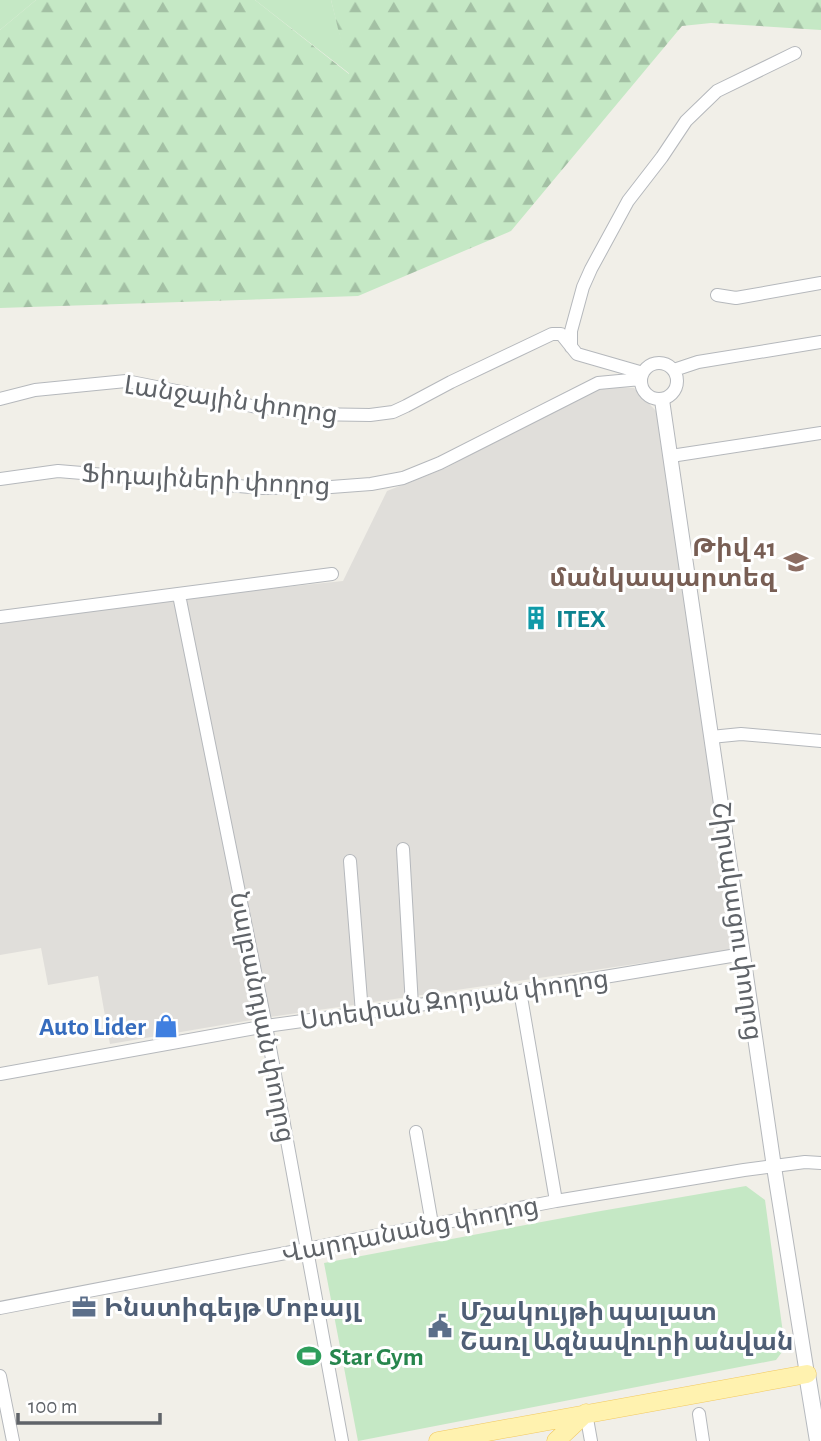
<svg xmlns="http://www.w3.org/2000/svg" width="821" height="1441" viewBox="0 0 821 1441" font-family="'Alegreya Sans','Noto Sans Armenian',sans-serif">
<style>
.industrial{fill:#e0deda}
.green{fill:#c5e8c5}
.forest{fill:url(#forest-firs)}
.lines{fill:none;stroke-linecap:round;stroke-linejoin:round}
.minor-casing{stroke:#b5b8bc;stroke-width:14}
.tertiary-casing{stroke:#b5b8bc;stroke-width:16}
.secondary-casing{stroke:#b6babf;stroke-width:18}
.primary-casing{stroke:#f2c960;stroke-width:19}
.minor{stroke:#fff;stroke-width:12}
.tertiary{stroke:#fff;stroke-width:14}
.secondary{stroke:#fff;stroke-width:16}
.primary{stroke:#fff2af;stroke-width:18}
.labels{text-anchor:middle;stroke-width:6;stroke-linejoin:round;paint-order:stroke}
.street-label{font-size:26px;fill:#5f6368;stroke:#fff}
.education-label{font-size:26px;font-weight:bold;fill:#785e54;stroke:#fff;text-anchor:end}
.culture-label{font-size:26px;font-weight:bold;fill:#0d838f;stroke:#fff;text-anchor:start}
.shop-label{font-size:26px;font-weight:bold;fill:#366cbe;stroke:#fff;text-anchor:end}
.service-label{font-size:26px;font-weight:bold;fill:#4e5e75;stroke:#fff;text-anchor:start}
.leisure-label{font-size:26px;font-weight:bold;fill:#27864d;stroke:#fff;text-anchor:start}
</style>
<defs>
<pattern id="forest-firs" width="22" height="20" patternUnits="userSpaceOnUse" patternTransform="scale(1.75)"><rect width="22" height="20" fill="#c5e8c5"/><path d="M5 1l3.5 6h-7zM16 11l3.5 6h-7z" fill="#a3c0a4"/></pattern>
</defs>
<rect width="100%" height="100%" fill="#f1efe8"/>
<!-- industrial -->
<path class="industrial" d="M599 386 634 388 657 412 738 940 732 950 270 1017 110 1044 98 976 48 985 41 948 0 955V622L172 599 343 581 387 491 446 468Z"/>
<!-- green -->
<path class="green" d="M0 0H36L0 30Z
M255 0H331L350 74Z
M746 1186 765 1200 785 1348 776 1360 358 1441 324 1263 595 1212Z"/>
<!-- forest -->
<path class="forest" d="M36 0H255L349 74 331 0H821V30L711 23 682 26 511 231 358 296 0 308V30Z"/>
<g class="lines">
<!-- minor casing -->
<g class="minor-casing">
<path id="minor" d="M717 295 736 298 821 283
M571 347V331L583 287 591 269 628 201 662 157 686 121 717 91 795 53
M641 381a18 18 0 1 1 36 0a18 18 0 1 1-36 0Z
M674 370 698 362 821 342
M0 399 35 390 126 381 252 406 306 414 370 415 393 412 406 406 451 382 552 334H561L577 354 643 373
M671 456 821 433
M0 479 58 471 263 488 331 487 371 484 403 478 440 463 598 383 641 379
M179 595 266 1026 342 1441
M0 617 332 574
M711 737 741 734 821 741
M403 849 412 1006
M350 861 362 1013
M520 991 556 1201
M0 1074 266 1026 520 991 743 954
M416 1132 432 1224
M0 1308 556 1201 744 1170 805 1162 821 1163
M0 1376 13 1441
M586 1413 591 1441
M699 1414 703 1441"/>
</g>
<!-- tertiary casing -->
<g class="tertiary-casing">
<path id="tertiary" d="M662 400 774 1167 807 1374"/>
</g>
<!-- secondary casing -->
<g class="secondary-casing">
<path id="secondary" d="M807 1374 818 1441"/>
</g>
<!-- primary casing -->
<g class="primary-casing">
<path id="primary" d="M438 1441 807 1374
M556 1441 586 1413"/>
</g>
<!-- minor -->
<use href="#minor" class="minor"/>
<!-- tertiary -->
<use href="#tertiary" class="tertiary"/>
<!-- secondary -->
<use href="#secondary" class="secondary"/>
<!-- primary -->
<use href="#primary" class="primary"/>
</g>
<!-- icons -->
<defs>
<g id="school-bare" transform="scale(1.89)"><path d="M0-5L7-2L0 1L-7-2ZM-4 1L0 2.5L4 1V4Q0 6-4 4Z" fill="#8d6e63" stroke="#fff" stroke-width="2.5" paint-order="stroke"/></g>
<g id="building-bare" transform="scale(1.89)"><path d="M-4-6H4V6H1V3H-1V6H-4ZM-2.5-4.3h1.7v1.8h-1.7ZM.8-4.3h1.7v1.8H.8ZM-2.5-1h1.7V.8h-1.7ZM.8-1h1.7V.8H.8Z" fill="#0f9aa8" stroke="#fff" stroke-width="2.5" paint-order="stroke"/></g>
<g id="shop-bare" transform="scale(1.89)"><path d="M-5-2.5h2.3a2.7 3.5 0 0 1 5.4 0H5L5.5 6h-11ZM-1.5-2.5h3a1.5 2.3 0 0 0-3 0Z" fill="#3f7fe0" stroke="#fff" stroke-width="2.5" paint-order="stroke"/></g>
<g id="office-bare" transform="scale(1.89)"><path d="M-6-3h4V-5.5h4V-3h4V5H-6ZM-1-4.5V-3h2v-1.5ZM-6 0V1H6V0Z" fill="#5c6f8a" stroke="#fff" stroke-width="2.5" paint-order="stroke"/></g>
<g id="civic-bare" transform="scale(1.89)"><path d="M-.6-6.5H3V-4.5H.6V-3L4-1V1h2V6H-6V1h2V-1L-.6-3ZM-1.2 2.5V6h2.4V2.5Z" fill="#5c6f8a" stroke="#fff" stroke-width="2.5" paint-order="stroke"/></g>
<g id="stadium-bare" transform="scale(1.89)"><path d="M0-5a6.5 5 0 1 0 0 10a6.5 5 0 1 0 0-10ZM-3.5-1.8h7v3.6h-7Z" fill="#2e9e5b" stroke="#fff" stroke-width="2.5" paint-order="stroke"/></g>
</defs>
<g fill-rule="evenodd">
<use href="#school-bare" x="796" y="562"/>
<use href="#building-bare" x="536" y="618"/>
<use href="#shop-bare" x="166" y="1026"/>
<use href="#office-bare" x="84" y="1307"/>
<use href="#civic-bare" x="440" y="1326"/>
<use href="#stadium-bare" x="309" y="1356"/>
</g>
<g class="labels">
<!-- street labels -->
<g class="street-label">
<text transform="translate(231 399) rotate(8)" y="9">Լանջային փողոց</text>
<text transform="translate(206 479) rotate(3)" y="9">Ֆիդայիների փողոց</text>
<text transform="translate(738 921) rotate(82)" y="9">Շիրակացու փողոց</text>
<text transform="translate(454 999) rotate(-8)" y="9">Ստեփան Զորյան փողոց</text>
<text transform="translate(263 1017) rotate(79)" y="9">Նալբանդյան փողոց</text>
<text transform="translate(410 1229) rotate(-11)" y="9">Վարդանանց փողոց</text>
</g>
<!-- education labels -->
<g class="education-label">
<text x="776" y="556">Թիվ 41<tspan x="776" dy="30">մանկապարտեզ</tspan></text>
</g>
<!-- culture labels -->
<g class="culture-label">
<text x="556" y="627">ITEX</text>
</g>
<!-- shop labels -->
<g class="shop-label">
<text x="146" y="1035">Auto Lider</text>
</g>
<!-- service labels -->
<g class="service-label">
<text x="104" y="1316">Ինստիգեյթ Մոբայլ</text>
<text x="460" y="1320">Մշակույթի պալատ<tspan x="460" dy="30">Շառլ Ազնավուրի անվան</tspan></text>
</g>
<!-- leisure labels -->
<g class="leisure-label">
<text x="329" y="1365">Star Gym</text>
</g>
</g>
<!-- scale -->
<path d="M18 1413v10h142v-10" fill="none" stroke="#5f6368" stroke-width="3.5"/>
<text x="28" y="1413" font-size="21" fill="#5f6368" stroke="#ffffff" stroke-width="5" paint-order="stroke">100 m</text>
</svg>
